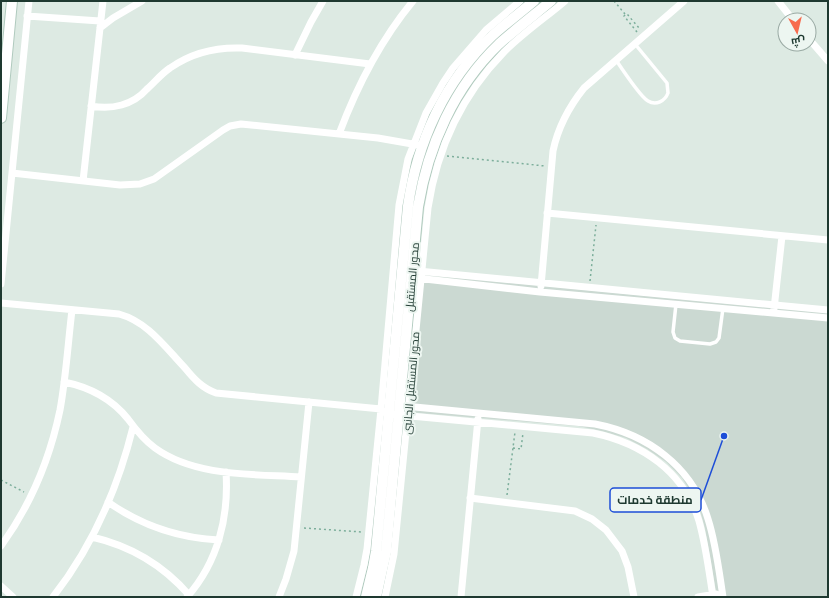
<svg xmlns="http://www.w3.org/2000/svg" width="829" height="598" viewBox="0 0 829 598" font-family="'Roboto Condensed',Cairo,sans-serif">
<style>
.built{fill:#cbd9d2}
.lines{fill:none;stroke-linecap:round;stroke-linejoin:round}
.secondary-casing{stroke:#b0cabe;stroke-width:12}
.path{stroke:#7cae9b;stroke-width:1.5;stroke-dasharray:2 3;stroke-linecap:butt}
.lane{stroke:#fff;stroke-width:3.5}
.street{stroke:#fff;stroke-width:7}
.secondary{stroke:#fff;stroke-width:10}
.labels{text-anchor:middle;stroke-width:4;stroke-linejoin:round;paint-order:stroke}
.street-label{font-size:11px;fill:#1e3930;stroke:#edf6f1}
.leader{fill:none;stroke:#1d4ed8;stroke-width:1.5}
.callout-dot{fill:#1d4ed8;stroke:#edf6f1;stroke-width:1.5}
.callout{fill:#edf6f1;stroke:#1d4ed8;stroke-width:1.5}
.callout-label{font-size:12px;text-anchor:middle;font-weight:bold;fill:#1e3930}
</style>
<rect width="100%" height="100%" fill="#ddeae3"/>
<!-- built -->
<path class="built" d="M408 273 828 313V597H717L705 528 699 507 694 497 682 478 666 462 647 449 626 438 602 431 578 426 395 411Z"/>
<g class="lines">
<!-- secondary casing -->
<g class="secondary-casing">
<path id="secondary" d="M1 118 12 1
M366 597 373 568 376 551 408 206C417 142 445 81 492 36 505 24 520 13 534 1
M376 597 386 552 418 207C428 146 454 87 499 44 516 29 534 15 551 1"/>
</g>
<!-- path -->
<path class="path" d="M614 1 625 14
M637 32 624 16 627 14 640 29
M447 156 545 166
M590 281 596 225
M513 448 521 449 523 433
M1 480 24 492
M507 495 515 432
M304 528 362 532"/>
<!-- lane -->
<path class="lane" d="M616 60C622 69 641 97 648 101 656 106 665 101 668 93L667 83 635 44
M676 304 673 332 675 338 680 341 710 344 716 342 719 338 723 308"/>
<!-- street -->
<path class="street" d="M778 1 793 20
M27 16 100 21
M100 28 113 18 142 1
M809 39 828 61
M295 55 311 22 323 1
M91 106C112 110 133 105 147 89 155 82 161 74 170 68 191 53 216 47 242 48L370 64
M339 134C357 86 380 41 413 1
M12 173 120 185 140 184 154 179 223 130 230 126 241 124 378 138 418 145
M83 181 103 1
M547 213 828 240
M418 271 828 310
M416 278 540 292 828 318
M1 284 29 1
M541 286 553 151C558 127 568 108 584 88L684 1
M1 303 119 314C148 322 165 347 185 368 194 379 202 388 216 393L381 409 384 412 389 414 593 433C642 443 684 472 699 521 706 546 709 572 713 597
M774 309 782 236
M64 382C89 387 112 399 128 419 136 430 144 440 155 448 195 477 254 474 301 477
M404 406 595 424C647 434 692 466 708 519 716 544 719 571 723 597
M470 498 575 511 592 519 606 530 622 551 628 567 634 597
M108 502C142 526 178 538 219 540
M92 537C131 546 163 565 189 595
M1 546C30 506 50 458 60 410 66 377 68 343 72 310
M1 586 13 597
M53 597C92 547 118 488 133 427
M187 597C218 562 229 517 226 472
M279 597 286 579 294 551 309 402
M356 597 364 565 367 549 381 409 399 205 408 159 426 113 443 83 453 68 486 30 520 1
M385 597 394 554 428 208C437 149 462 95 504 52 523 33 545 18 565 1
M461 597 478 419
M698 597 716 594"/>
<!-- secondary -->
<use href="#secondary" class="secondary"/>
</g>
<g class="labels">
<!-- street labels -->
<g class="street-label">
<text transform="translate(412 277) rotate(-85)" y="4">محور المستقبل</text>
<text transform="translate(411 383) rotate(-85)" y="4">محور المستقبل الجانبى</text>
</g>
</g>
<!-- callouts -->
<path class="leader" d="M724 436L701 500"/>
<circle class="callout-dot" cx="724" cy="436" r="4"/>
<rect class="callout" x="610" y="488" width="91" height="24" rx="4"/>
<g class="callout-label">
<text x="655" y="504">منطقة خدمات</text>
</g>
<!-- border -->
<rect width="829" height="598" fill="none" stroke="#1e3930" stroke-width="4"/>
<!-- north arrow -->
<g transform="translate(797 32) rotate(172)"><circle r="19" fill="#edf6f1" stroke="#9aaaa4"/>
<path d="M0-3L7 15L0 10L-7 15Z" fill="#f76b4e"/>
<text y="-6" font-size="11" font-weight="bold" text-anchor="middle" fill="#1e3930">ش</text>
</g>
</svg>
